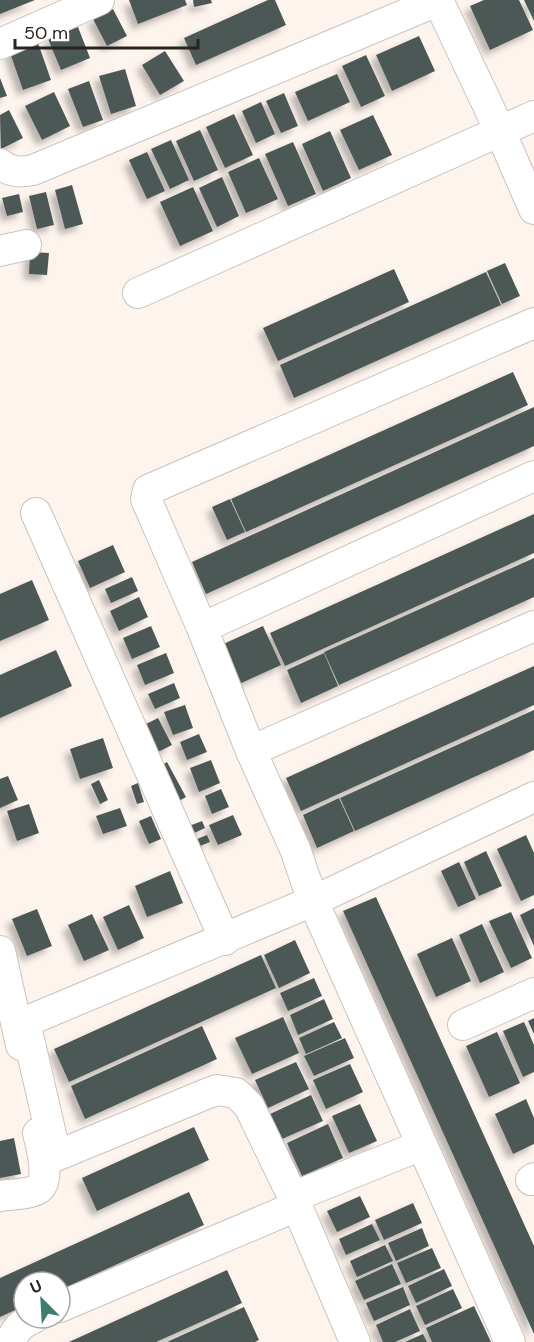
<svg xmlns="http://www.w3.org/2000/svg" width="534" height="1342" viewBox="0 0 534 1342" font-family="'DM Sans',sans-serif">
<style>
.building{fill:#4c5955;filter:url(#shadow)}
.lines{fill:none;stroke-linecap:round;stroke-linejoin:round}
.street-casing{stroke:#cdc1ba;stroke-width:32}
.street{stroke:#fff;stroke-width:30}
</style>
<defs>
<filter id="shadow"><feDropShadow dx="-5.5" dy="5.5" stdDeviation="3" flood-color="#0004"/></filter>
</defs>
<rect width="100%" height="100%" fill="#fef4ee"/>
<!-- building -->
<path class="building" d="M0 0H35L0 14Z
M129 0H185L187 5 138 24Z
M193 0H211L212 3 194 7Z
M268 0H275L286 25 196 65 184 38Z
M484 0H519L533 30 490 50 470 6Z
M524 0H534V21Z
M113 9 127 36 107 46 93 19Z
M78 27 90 58 61 70 48 39Z
M419 36 435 71 392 91 376 55Z
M37 40 51 80 23 90 9 50Z
M165 51 184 81 160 95 142 65Z
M366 55 385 96 361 107 342 66Z
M125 69 136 106 111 114 99 76Z
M337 74 350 102 308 121 295 92Z
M0 78 7 96 0 98Z
M89 81 103 120 83 127 68 89Z
M54 92 70 126 42 140 25 106Z
M284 93 298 126 281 133 266 101Z
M261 102 275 134 256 143 242 111Z
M9 110 23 138 1 149 0 115Z
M234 114 253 155 225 168 206 127Z
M373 115 392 155 359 170 340 130Z
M200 130 218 170 194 181 176 141Z
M330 131 351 178 323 191 302 144Z
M171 140 189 180 170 189 151 149Z
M293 142 316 194 288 206 265 154Z
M147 152 165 191 147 199 129 160Z
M259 158 278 199 246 213 228 172Z
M222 177 239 216 217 227 199 188Z
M72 185 83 224 65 229 55 190Z
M193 187 213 231 180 246 160 202Z
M46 192 54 225 37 229 29 196Z
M19 194 23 212 7 216 2 198Z
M30 252 49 253 47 275 29 274Z
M505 263 520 296 502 304 487 271Z
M394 269 409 302 278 361 263 328Z
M486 272 501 305 294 398 280 365Z
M513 372 528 405 246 532 231 499Z
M534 407V446L206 594 192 562Z
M230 499 245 532 227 540 212 507Z
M534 514V553L285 666 270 633Z
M113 545 125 572 90 588 78 561Z
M534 558V597L339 685 324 652Z
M132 577 138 591 111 603 105 589Z
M32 580 49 620 0 641V594Z
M139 597 148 617 119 631 110 611Z
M151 626 160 647 132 659 123 638Z
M263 626 281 665 237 685 219 646Z
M56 650 72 686 0 718V675Z
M166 653 174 673 145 685 137 665Z
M324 653 338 686 301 703 287 670Z
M534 666V705L301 811 286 778Z
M174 683 180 698 155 709 148 694Z
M185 705 193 728 173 735 164 712Z
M534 710V750L355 831 340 798Z
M158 718 172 745 154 754 140 727Z
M199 734 207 752 187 760 180 742Z
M103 738 113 768 80 779 70 749Z
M211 760 220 783 199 792 190 768Z
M167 762 186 797 172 805 153 770Z
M8 776 18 800 0 808V779Z
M99 780 108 800 100 804 91 784Z
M138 783 144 802 137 804 131 786Z
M221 789 229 807 212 814 205 796Z
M339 798 354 831 317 848 303 815Z
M29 804 39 833 17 841 7 811Z
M120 808 127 826 103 834 96 816Z
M233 815 242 835 218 845 209 825Z
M151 816 161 839 149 844 139 821Z
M202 821 205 828 192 834 189 826Z
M207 835 210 842 195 848 192 841Z
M526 835 534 853V895L521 901 497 849Z
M486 851 502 886 479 896 464 862Z
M459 862 476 899 458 907 441 871Z
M170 871 183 903 147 917 135 886Z
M376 897 534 1246V1334L343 911Z
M129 905 144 938 118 950 103 917Z
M534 908V946L520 915Z
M37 909 52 946 27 956 12 919Z
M511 912 532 958 511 968 489 921Z
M92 914 109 950 84 961 68 925Z
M482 924 504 972 480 983 459 935Z
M452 938 471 981 436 997 417 954Z
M295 940 310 973 279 988 264 955Z
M261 955 276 988 69 1082 54 1049Z
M314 978 322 996 288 1011 280 993Z
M324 999 333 1019 298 1035 290 1015Z
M283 1017 299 1053 252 1074 235 1038Z
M534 1018V1034L528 1021Z
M334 1022 342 1038 306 1054 299 1038Z
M524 1022 534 1045V1072L523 1077 503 1031Z
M202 1026 217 1059 85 1119 71 1086Z
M497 1032 520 1083 489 1097 466 1046Z
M345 1038 354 1058 314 1076 304 1056Z
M296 1062 309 1089 268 1108 255 1080Z
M350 1064 363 1092 326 1109 313 1080Z
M311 1095 323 1121 282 1139 270 1114Z
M526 1099 534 1118V1144L513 1154 495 1114Z
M360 1104 377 1141 349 1153 332 1116Z
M328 1124 343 1158 302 1176 287 1143Z
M194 1127 209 1160 97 1211 82 1178Z
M14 1138 21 1174 0 1178V1141Z
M189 1192 204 1225 60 1290V1282H24V1306L0 1317V1278Z
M360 1196 370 1217 337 1232 327 1211Z
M413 1203 422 1223 384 1240 375 1220Z
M372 1224 380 1240 346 1255 339 1239Z
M422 1228 429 1246 396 1261 388 1243Z
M385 1245 393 1261 357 1277 350 1261Z
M432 1248 441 1268 406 1283 397 1263Z
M392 1264 401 1284 364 1300 355 1281Z
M444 1269 452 1286 416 1303 408 1286Z
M227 1270 242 1303 205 1320 156 1342H69Z
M403 1287 410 1305 374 1321 366 1303Z
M453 1289 462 1308 425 1325 416 1306Z
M474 1306 491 1342H432L426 1328Z
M244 1307 259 1340 255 1342H167Z
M410 1309 420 1331 395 1342H383L376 1325Z
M423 1334 427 1342H405Z"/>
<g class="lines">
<!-- street casing -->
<g class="street-casing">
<path id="street" d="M438 0 500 131 534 209
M0 44 99 0
M0 164C10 172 20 173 33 170L440 0
M0 251 26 245
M138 293 534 116
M36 513 225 940
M202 628 534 476
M251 751 534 626
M0 951 21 1045
M463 1025 534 993
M531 1180 534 1178
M0 1196C11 1194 28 1195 38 1189 51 1180 41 1146 38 1133
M293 1197 422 1145
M60 1307 297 1206
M11 1342C15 1329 22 1323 34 1318
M355 1342 293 1197 249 1106 236 1093 217 1090 206 1094 56 1156 25 1022 313 901 534 797
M510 1342 313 901 295 849 251 751 202 628 146 499 148 490 534 323"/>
</g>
<!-- street -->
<use href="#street" class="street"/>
</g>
<!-- north arrow -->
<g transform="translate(42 1300) rotate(336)"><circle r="28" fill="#ffffff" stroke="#a9a7a6" stroke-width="1.5"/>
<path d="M0-4.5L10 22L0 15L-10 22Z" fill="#3b7d6e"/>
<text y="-9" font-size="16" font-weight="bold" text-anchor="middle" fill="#272320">U</text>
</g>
<!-- scale -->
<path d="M15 39v9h183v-9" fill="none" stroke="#272320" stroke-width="3"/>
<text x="24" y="39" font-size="18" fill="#272320" stroke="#ffffff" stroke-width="4.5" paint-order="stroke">50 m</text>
</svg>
